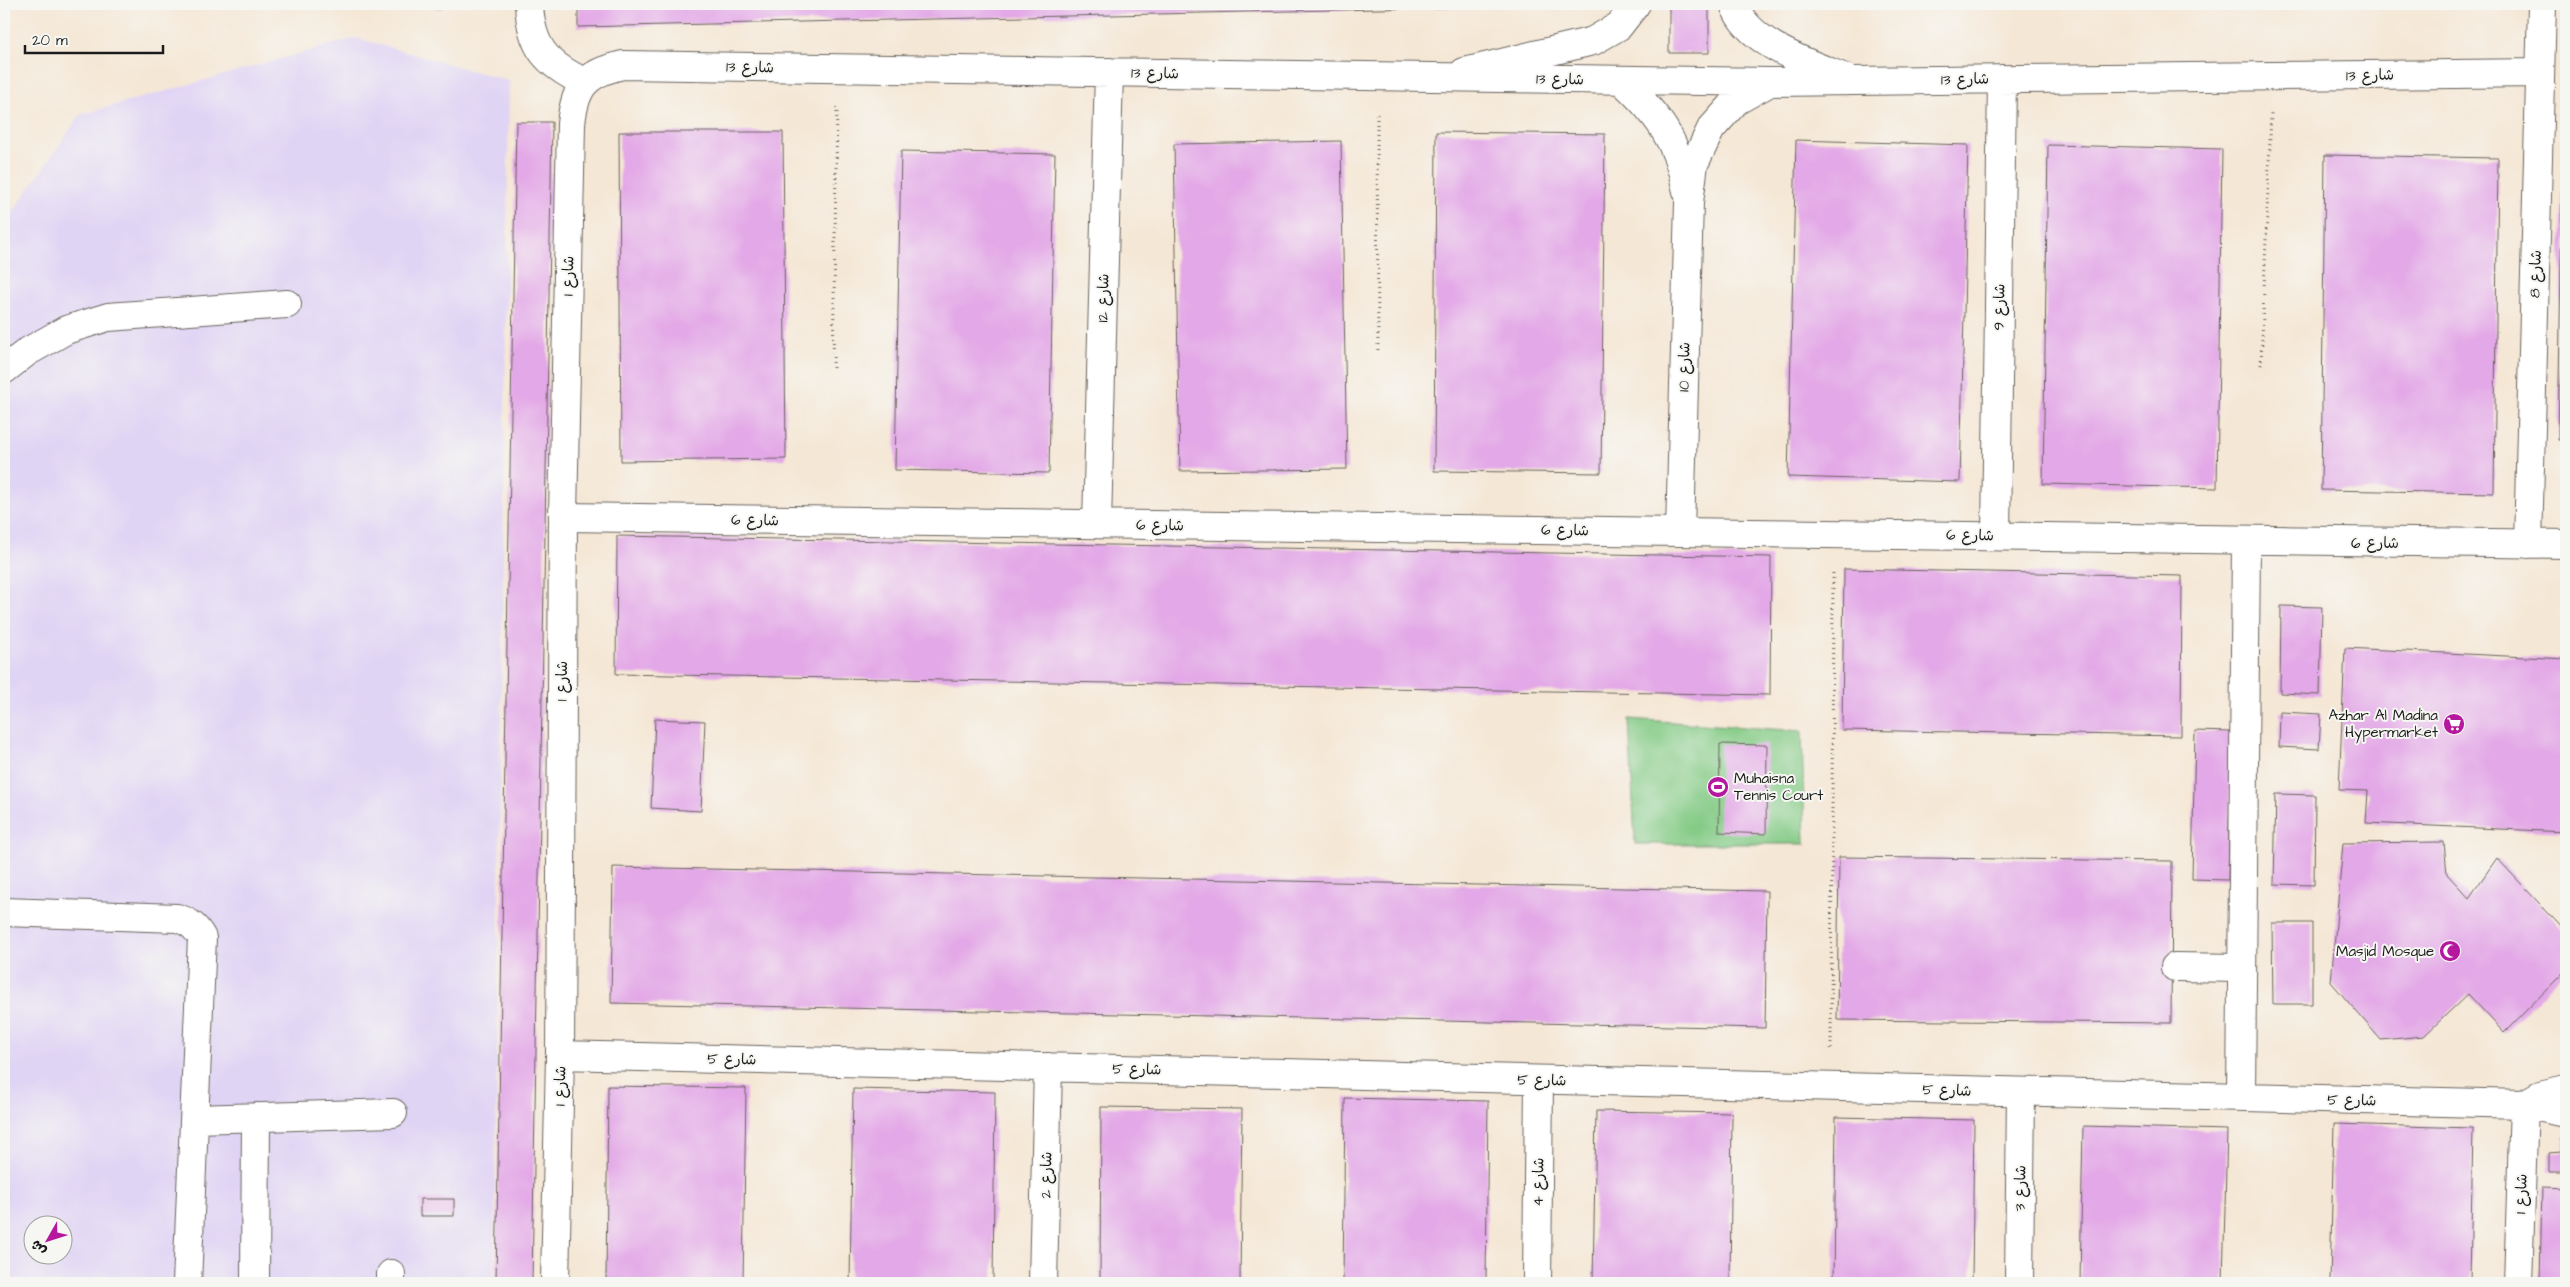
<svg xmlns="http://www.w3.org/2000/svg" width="2570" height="1287" viewBox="0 0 2570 1287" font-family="'Architects Daughter','Playpen Sans Arabic',sans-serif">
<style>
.built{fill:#e0d4f4;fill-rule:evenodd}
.green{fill:#84cb86;stroke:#507451}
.building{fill:#e3a8e7}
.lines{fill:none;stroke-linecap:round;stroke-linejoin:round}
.lane-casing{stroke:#68635d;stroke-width:30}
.street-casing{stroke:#68635d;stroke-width:30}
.path{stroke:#68635d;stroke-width:3;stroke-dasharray:1 4;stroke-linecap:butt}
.lane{stroke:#fff;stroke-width:28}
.street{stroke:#fff;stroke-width:28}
.labels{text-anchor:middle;stroke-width:4;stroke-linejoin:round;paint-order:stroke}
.street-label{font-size:15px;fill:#1c1c1c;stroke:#f6f6f2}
.poi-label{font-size:15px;fill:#1c1c1c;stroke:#f6f6f2;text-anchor:end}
</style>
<rect width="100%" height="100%" fill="#f6f6f2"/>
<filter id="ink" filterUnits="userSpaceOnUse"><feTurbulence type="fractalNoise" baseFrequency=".02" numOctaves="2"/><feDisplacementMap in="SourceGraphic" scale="10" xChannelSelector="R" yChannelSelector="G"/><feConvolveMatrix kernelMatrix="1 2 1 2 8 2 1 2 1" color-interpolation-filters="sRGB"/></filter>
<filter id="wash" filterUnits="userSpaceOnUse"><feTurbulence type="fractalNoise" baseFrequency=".0096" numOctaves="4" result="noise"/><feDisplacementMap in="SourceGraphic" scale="20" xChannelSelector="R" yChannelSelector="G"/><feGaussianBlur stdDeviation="1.12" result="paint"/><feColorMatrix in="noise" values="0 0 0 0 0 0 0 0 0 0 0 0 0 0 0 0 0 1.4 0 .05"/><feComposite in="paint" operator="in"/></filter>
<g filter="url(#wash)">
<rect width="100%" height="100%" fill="#f5e7d5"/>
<!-- built -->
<path class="built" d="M356 38 509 81 494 1283H4V225L80 115ZM32 1224H62V1254H32Z"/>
<!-- green -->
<path class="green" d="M1629 719 1802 731 1805 844H1635Z"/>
<g id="blocks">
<!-- building -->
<path class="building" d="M421 4H442L441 9Z
M578 4H1557V5L578 27Z
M1669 4H1709V53H1669Z
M2565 34H2566V441L2558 440Z
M516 122H552L532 1283H496Z
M619 132H783L786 459 621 461Z
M1436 132 1605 134 1601 473 1434 471Z
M1796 140 1968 145 1960 482 1788 477Z
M1341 141 1347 469 1180 471 1174 144Z
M2048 145 2222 149 2217 488 2043 484Z
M901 151 1055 154 1049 473 895 470Z
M2325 155 2498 158 2494 493 2321 490Z
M617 536 1771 557 1770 695 616 674Z
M1844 569 2182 576 2181 736 1842 730Z
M2281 606 2322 607 2320 695 2280 693Z
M2345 648 2566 659V832L2366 823 2368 791 2339 790Z
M2280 712 2321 714 2319 749 2279 747Z
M655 719 705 721 701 811 651 808Z
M2195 731 2231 732 2228 880 2192 879Z
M1720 744 1767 745 1766 834 1719 832Z
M2276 794 2315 795 2314 885 2274 884Z
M2444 842 2447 874 2469 898 2497 858 2566 932V970L2504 1033 2468 994 2424 1036 2381 1040 2331 982 2343 843Z
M1839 857 2172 861 2171 1023 1837 1020Z
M613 867 1767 891 1765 1028 611 1003Z
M2272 923H2312V1004H2273Z
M608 1086 746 1088 743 1283H606Z
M853 1089 995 1092 993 1283H850Z
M1345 1098 1488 1101 1486 1283H1343Z
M1101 1107 1242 1109 1240 1283H1100Z
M1596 1111 1732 1113 1730 1283H1593Z
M1836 1117 1974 1120 1972 1283H1834Z
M2334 1124 2473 1128 2470 1283H2330Z
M2083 1126 2227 1130 2223 1283H2080Z
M2563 1135H2566V1171H2549V1153L2563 1152Z
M2542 1187 2566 1188V1283H2540Z
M420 1199H454V1216H420Z"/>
</g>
</g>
<g filter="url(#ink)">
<use href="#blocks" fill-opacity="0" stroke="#68635d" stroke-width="1"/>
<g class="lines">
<!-- lane casing -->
<g class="lane-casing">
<path id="lane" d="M529 4C531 47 546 64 584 82
M1734 4C1748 46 1815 65 1852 81
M1464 72 1593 41 1619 26 1636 4
M4 370 27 352 66 330 108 317 287 304
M4 912 177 918C190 922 196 927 202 938L187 1283
M2175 967 2242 968
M195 1119 393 1113
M391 1274V1283
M255 1283 256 1117"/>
</g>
<!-- street casing -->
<g class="street-casing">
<path id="street" d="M1621 80C1658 114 1677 140 1687 191
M563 517 2566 544
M1097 524 1109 72
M1680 532 1689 202 1694 164 1711 129 1736 101 1770 82
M1996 536 2002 79
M2528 544 2542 4
M560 1055 2524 1104 2566 1113
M2241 1097 2246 542
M2524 1104 2540 1095 2566 1089
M555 1283 560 1055 563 517 571 124C575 86 586 73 623 65L1770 82 2540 73
M1043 1283 1048 1067
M1537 1283 1539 1080
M2019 1283 2021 1092
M2518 1283 2524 1104"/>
</g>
<!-- path -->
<path class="path" d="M1377 114 1378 352
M2261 365 2271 114
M833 368 837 106
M1831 1049 1833 572"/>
<!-- lane -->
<use href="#lane" class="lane"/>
<!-- street -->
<use href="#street" class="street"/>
</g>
</g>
<!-- icons -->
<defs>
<g id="supermarket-disc" transform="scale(1.125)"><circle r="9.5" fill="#b5179e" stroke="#f6f6f2"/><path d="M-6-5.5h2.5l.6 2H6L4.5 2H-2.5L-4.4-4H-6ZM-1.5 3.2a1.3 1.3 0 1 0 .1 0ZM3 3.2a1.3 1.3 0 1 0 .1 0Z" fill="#fff"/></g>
<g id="stadium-disc" transform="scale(1.125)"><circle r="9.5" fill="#b5179e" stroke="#f6f6f2"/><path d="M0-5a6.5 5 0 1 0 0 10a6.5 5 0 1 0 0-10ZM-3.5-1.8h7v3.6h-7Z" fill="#fff"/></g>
<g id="mosque-disc" transform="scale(1.125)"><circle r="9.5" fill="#b5179e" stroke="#f6f6f2"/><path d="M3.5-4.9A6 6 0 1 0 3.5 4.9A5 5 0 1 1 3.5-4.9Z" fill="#fff"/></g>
</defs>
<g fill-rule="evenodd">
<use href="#supermarket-disc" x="2454" y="724"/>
<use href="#stadium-disc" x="1718" y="787"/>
<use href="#mosque-disc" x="2450" y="951"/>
</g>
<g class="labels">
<!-- street labels -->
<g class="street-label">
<text transform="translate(750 67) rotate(1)" y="5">شارع 13</text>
<text transform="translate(1155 73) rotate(1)" y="5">شارع 13</text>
<text transform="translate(2370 75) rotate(-1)" y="5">شارع 13</text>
<text transform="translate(1560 79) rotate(1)" y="5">شارع 13</text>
<text transform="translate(1965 79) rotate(-1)" y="5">شارع 13</text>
<text transform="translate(2535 274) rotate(-88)" y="5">شارع 8</text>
<text transform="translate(568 276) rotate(-89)" y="5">شارع 1</text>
<text transform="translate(1103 298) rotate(-89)" y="5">شارع 12</text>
<text transform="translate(1999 307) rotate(-89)" y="5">شارع 9</text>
<text transform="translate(1684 367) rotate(-89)" y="5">شارع 10</text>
<text transform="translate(755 520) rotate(1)" y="5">شارع 6</text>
<text transform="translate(1160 525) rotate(1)" y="5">شارع 6</text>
<text transform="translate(1565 530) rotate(1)" y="5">شارع 6</text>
<text transform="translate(1970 535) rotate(1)" y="5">شارع 6</text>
<text x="2375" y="548">شارع 6</text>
<text transform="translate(562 681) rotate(-90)" y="5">شارع 1</text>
<text transform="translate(732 1059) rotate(1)" y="5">شارع 5</text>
<text transform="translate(1137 1069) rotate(1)" y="5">شارع 5</text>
<text transform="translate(1542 1080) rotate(1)" y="5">شارع 5</text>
<text transform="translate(560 1086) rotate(-89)" y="5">شارع 1</text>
<text transform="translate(1947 1090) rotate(2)" y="5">شارع 5</text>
<text transform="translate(2352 1100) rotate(1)" y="5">شارع 5</text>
<text transform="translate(1046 1175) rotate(-89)" y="5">شارع 2</text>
<text transform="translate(1538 1182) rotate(-89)" y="5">شارع 4</text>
<text transform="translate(2020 1188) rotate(-89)" y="5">شارع 3</text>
<text transform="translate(2521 1194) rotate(-88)" y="5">شارع 1</text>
</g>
<!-- poi labels -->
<g class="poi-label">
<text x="2438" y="720">Azhar Al Madina<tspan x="2438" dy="17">Hypermarket</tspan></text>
<text x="1734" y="783" text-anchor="start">Muhaisna<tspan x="1734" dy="17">Tennis Court</tspan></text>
<text x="2434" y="956">Masjid Mosque</text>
</g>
</g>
<!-- margin -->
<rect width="2570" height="1287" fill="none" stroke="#f6f6f2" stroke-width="20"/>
<!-- north arrow -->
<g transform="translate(48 1240) rotate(231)"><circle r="24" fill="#f6f6f2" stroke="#9f9f9c"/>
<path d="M0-4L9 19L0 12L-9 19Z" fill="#b5179e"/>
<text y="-8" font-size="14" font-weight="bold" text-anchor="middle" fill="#1c1c1c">ش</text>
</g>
<!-- scale -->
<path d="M25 45v8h138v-8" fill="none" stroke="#1c1c1c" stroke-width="2.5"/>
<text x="32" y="45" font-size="15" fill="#1c1c1c" stroke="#f6f6f2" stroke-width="4" paint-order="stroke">20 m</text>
</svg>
